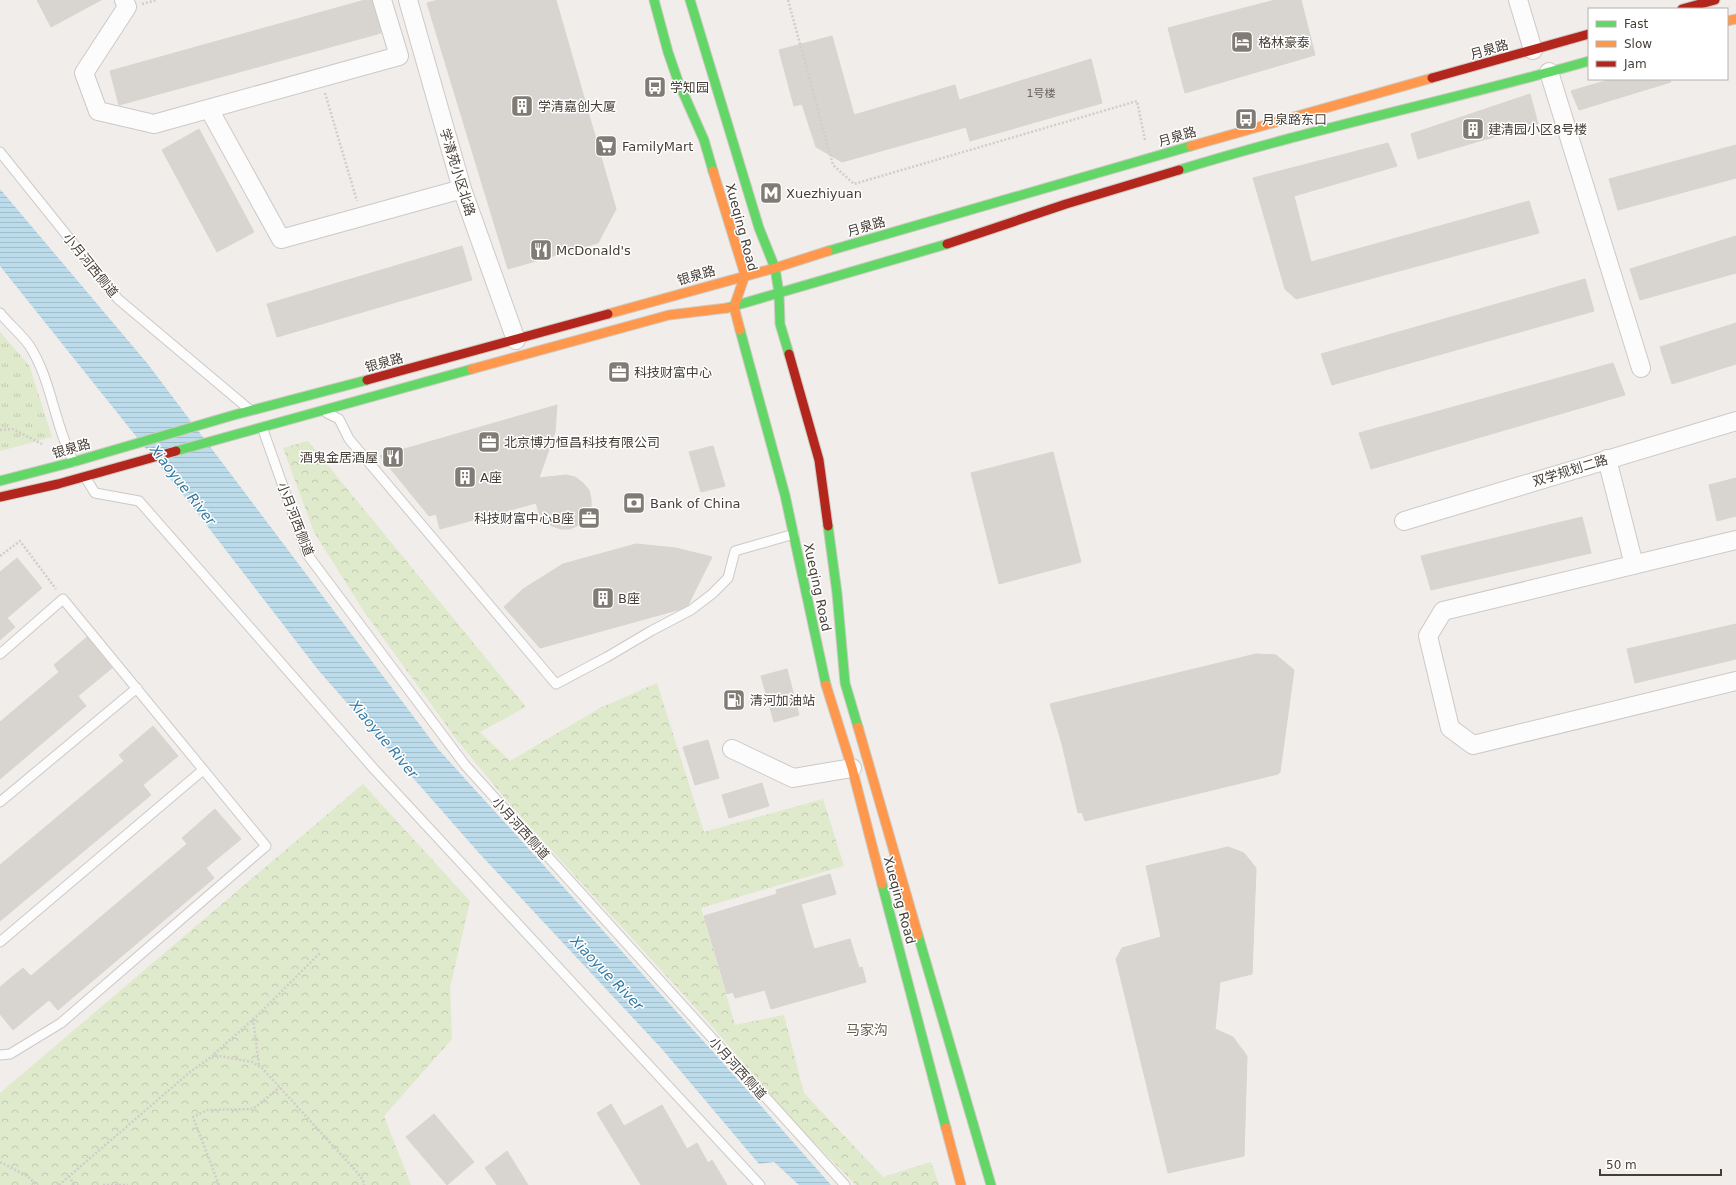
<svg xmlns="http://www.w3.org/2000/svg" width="1736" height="1185" viewBox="0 0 1736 1185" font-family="'DejaVu Sans','Noto Sans SC',sans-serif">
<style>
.forest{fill:url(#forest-crowns)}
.park{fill:url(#park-tufts)}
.water{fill:url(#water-rules)}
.building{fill:#d8d5d1;stroke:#d8d4d0}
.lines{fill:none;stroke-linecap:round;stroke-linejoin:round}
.lane-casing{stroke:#ccc9c6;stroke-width:11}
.street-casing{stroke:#ccc9c6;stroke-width:20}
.fast-casing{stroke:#cecac1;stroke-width:11}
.slow-casing{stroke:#cecac1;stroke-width:11}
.jam-casing{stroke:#cecac1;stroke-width:11}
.path{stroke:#d0cdcb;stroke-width:2.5;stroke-dasharray:2 2;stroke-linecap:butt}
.lane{stroke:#fdfcfc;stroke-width:9}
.street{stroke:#fdfcfc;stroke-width:18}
.fast{stroke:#63d668;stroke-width:9}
.slow{stroke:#ff974d;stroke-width:9}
.jam{stroke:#b3261e;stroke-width:9}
.labels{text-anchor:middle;stroke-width:3;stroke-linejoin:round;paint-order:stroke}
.number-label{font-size:11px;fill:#6b655e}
.poi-label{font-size:13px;fill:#453e36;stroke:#fff;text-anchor:start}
.street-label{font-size:13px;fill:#453e36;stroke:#fff}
.water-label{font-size:14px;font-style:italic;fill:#337ba3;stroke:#fff}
.neighbourhood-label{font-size:14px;fill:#675c4e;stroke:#fff}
</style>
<defs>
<pattern id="forest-crowns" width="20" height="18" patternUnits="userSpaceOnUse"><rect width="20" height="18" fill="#dfe9cb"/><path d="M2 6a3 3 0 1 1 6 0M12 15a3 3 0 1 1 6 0" fill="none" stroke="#c1c9af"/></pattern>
<pattern id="park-tufts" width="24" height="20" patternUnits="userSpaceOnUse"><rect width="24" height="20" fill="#dfe9cb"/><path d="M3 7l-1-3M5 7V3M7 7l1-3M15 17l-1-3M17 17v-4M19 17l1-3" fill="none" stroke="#c1c9af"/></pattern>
<pattern id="water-rules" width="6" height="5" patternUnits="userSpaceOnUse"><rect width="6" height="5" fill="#bcdceb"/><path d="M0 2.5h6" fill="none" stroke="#a3beca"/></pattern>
</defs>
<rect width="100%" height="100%" fill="#f0edea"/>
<!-- forest -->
<path class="forest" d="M308 441 526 707 480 732 510 761 600 708 657 683 704 832 823 799 844 866 701 908 735 1025 784 1015 804 1093 883 1177 931 1162 939 1185H856L793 1121 704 1017 512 807 457 740 363 610 314 532 283 448Z
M363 784 470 901 450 988 452 1039 384 1116 411 1185H0V1093Z"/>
<!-- park -->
<path class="park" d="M0 332 29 365 52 437 0 451Z"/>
<!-- water -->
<path class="water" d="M0 189 147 363 438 749 715 1054 831 1185H799L774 1162 759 1164 662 1049 479 853 319 671 191 505 0 266Z"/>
<!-- building -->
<path class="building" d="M37 0H101L51 27Z
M365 0H372L381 33 119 105 110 71Z
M438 0H556L616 209 598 243 508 269 427 3Z
M1275 0H1301L1315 55 1185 93 1168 28Z
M832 36 854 115 955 85 959 100 1091 59 1102 103 970 141 966 127 842 162 816 147 802 104 794 106 779 50Z
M1612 79H1670L1671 82 1579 110 1571 91Z
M1530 94 1538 124 1418 159 1411 134Z
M199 129 254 232 217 252 162 150Z
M1388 143 1397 166 1294 196 1311 262 1529 201 1539 233 1296 299 1285 289 1253 178Z
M1736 145V178L1618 210 1609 179Z
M1736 236V273L1640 300 1630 269Z
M462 246 472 280 277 337 267 304Z
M1585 279 1594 311 1332 385 1321 354Z
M1736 323V364L1672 384 1660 347Z
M1613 363 1625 395 1371 469 1359 433Z
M557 405 555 432 539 478 566 475 575 477 583 483 589 490 591 499V509L586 517 579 525 570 529H561L552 526 544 521 539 513 536 503 440 529 436 514 429 516 380 456Z
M713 446 725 486 701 492 689 452Z
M1053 452 1081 562 999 584 971 473Z
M1736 478V516L1717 521 1709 485Z
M1582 517 1591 553 1431 590 1421 556Z
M636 544 676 548 712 557 688 605 681 609 540 648 504 607 523 589 563 564Z
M17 558 42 588 7 618 15 627 0 640V572Z
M1736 624V659L1635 683 1627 649Z
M87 637 112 668 78 696 86 706 0 779V722L59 672 54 665Z
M1256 654 1276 655 1294 670 1280 772 1278 774 1085 821 1082 812 1078 813 1062 744 1050 704Z
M787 669 799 715 774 722 761 676Z
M153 726 178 756 143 785 151 795 0 921V865L124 761 119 755Z
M708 740 719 778 695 785 683 747Z
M762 783 769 806 729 818 722 795Z
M215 809 241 839 206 868 214 878 58 1010 49 1000 13 1030 0 1014V987L23 968 31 976 187 844 182 838Z
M1228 847 1244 853 1256 868 1252 974 1220 982 1215 1029 1233 1037 1247 1056 1244 1156 1168 1173 1116 959 1122 948 1161 937 1146 866Z
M830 874 836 894 801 904 814 949 850 939 859 968 862 967 866 982 771 1009 765 990 735 998 733 992 727 994 704 916 777 894 776 890Z
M611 1104 624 1126 662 1105 687 1149 697 1143 708 1163 712 1160 727 1185H641L597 1113Z
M434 1114 474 1162 447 1185 406 1137Z
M507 1151 528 1185H497L485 1168Z"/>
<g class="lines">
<!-- lane casing -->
<g class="lane-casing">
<path id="lane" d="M0 152 118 299 250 410
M0 313C9 324 21 334 29 345 52 380 54 425 74 462
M327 413 339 419 349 439 556 684 607 657 651 631 691 610 712 594 728 578 735 551 794 534
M262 427 307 554 465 765 845 1185
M85 477 95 493 139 501 374 769 760 1185
M0 654 63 599 266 846 61 1023 10 1054 0 1055
M0 802 137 688
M0 942 203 770"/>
</g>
<!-- street casing -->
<g class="street-casing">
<path id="street" d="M124 0 127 7 84 73 98 111 154 124 399 56 382 0
M408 0 462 189 516 340
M1518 0 1533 50
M1549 72 1641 368
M209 109 281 239 462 189
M1607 459 1634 565
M1404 521 1736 421
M1736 540 1443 611 1428 636 1450 728 1473 745 1736 681
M732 749 793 778 852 768"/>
</g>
<!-- fast casing -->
<g class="fast-casing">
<path id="fast" d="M654 0 668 52 678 81 704 140 713 171
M690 0 759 228 775 268 779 293 780 324 789 354
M1179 170C1314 128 1453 100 1589 61
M828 251 1191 146
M727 308 947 244
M740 330 785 495 826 685
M176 451 472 369
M0 481 73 462 234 415 367 380
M828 526 837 593 845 683 858 727
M882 884 946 1128
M918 935 991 1185"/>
</g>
<!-- slow casing -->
<g class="slow-casing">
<path id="slow" d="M1727 21 1736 19
M1191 146 1432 78
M713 171 745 275 734 307 740 330
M608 314 775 268 828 251
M472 369 669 315 727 308
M826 685 852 768 882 884
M858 727 918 935
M946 1128 961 1185"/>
</g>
<!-- jam casing -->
<g class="jam-casing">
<path id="jam" d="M1682 9 1715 0
M1432 78 1589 34
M947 244 1066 204 1179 170
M789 354 819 460 828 526
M367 380 608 314
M0 497 58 484 176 451"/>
</g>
<!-- path -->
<path class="path" d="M788 0 833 165 854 184 1137 101 1145 140
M142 4 157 0
M325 93 357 201
M0 430 13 429 42 444
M0 556 20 541 56 589
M253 1019 259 1065
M214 1054 259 1014 321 952
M0 1162 27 1176 37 1185
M69 1176 74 1185
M59 1185 190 1072 214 1055 252 1062 262 1068 356 1171 363 1180 364 1185
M103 1185H128
M219 1185 193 1117 207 1110 253 1109 280 1087"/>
<!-- lane -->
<use href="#lane" class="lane"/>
<!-- street -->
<use href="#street" class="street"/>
<!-- fast -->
<use href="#fast" class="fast"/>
<!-- slow -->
<use href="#slow" class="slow"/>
<!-- jam -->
<use href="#jam" class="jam"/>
</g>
<!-- icons -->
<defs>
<g id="hotel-square" transform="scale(1.15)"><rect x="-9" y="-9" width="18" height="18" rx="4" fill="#817b75" stroke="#fff"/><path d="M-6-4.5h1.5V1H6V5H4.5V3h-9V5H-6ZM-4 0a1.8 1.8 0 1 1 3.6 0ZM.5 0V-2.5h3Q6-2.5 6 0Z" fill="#fff"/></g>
<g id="bus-square" transform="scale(1.15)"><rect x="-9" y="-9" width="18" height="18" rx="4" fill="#817b75" stroke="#fff"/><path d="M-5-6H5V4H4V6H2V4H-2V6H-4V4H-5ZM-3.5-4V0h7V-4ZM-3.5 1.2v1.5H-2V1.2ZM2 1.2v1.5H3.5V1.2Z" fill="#fff"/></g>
<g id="building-square" transform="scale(1.15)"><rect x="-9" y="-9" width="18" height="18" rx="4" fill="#817b75" stroke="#fff"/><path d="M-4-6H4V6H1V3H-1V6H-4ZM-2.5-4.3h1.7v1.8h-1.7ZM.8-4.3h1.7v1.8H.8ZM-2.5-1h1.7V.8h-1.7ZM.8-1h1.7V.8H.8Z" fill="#fff"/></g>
<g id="supermarket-square" transform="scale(1.15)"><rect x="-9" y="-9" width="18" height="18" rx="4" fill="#817b75" stroke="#fff"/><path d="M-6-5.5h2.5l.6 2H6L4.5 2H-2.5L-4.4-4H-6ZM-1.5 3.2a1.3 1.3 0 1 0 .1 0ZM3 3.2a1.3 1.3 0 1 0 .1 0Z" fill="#fff"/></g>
<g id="metro-square" transform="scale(1.15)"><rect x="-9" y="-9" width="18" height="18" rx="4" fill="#817b75" stroke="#fff"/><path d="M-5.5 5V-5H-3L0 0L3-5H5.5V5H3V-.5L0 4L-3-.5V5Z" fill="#fff"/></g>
<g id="restaurant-square" transform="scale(1.15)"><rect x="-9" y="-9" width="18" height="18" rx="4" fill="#817b75" stroke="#fff"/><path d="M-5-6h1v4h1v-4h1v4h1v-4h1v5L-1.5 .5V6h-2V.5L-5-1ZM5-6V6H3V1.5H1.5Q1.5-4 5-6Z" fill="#fff"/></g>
<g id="office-square" transform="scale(1.15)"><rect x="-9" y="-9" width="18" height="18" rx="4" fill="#817b75" stroke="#fff"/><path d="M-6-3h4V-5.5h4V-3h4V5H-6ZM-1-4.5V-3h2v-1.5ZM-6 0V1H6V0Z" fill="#fff"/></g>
<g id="bank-square" transform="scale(1.15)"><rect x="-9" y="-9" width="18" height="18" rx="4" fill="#817b75" stroke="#fff"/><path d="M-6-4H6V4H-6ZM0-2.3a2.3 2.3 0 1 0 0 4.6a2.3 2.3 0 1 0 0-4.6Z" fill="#fff"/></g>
<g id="fuel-square" transform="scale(1.15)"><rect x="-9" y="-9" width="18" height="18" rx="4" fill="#817b75" stroke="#fff"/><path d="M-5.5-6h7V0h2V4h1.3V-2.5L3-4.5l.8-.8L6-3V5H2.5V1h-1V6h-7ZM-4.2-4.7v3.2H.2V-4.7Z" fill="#fff"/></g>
</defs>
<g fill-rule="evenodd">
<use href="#hotel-square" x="1242" y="42"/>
<use href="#bus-square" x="655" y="87"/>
<use href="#building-square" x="522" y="106"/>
<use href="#bus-square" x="1246" y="119"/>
<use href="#building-square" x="1473" y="129"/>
<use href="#supermarket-square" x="606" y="146"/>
<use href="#metro-square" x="771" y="193"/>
<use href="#restaurant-square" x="541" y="250"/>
<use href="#office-square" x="619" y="372"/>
<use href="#office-square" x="489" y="442"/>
<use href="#restaurant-square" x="393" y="457"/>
<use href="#building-square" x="465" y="477"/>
<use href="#bank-square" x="634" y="503"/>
<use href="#office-square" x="589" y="518"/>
<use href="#building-square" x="603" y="598"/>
<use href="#fuel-square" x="734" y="700"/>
</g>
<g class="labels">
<!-- number labels -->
<g class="number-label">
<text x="1041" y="97">1号楼</text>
</g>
<!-- poi labels -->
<g class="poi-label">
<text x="1258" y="47">格林豪泰</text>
<text x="670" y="92">学知园</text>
<text x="538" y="111">学清嘉创大厦</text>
<text x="1262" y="124">月泉路东口</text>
<text x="1488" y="134">建清园小区8号楼</text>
<text x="622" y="151">FamilyMart</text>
<text x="786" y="198">Xuezhiyuan</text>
<text x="556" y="255">McDonald's</text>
<text x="634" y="377">科技财富中心</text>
<text x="504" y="447">北京博力恒昌科技有限公司</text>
<text x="378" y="462" text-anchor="end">酒鬼金居酒屋</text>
<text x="480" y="482">A座</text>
<text x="650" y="508">Bank of China</text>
<text x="574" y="523" text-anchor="end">科技财富中心B座</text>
<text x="618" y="603">B座</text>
<text x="750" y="705">清河加油站</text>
</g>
<!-- street labels -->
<g class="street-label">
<text transform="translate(1489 49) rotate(-16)" y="5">月泉路</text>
<text transform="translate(1177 136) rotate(-16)" y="5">月泉路</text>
<text transform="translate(458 172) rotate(73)" y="5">学清苑小区北路</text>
<text transform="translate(866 226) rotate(-16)" y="5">月泉路</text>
<text transform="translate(742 227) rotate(75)" y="5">Xueqing Road</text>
<text transform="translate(91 265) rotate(51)" y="5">小月河西侧道</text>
<text transform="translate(696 275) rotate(-16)" y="5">银泉路</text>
<text transform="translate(384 362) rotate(-15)" y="5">银泉路</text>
<text transform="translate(71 448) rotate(-16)" y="5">银泉路</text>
<text transform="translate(1570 470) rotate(-17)" y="5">双学规划二路</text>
<text transform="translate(296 519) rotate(69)" y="5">小月河西侧道</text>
<text transform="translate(818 587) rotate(78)" y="5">Xueqing Road</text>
<text transform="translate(521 828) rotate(48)" y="5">小月河西侧道</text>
<text transform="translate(900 900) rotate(75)" y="5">Xueqing Road</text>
<text transform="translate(738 1068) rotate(48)" y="5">小月河西侧道</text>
</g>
<!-- water labels -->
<g class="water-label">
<text transform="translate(183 485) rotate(52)" y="5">Xiaoyue River</text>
<text transform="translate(384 739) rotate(50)" y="5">Xiaoyue River</text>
<text transform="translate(607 973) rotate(46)" y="5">Xiaoyue River</text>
</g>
<!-- neighbourhood labels -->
<g class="neighbourhood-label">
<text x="867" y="1035">马家沟</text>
</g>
</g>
<!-- legend -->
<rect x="1588" y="8" width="140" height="72" fill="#ffffff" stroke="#b5b2af"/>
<rect x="1596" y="21" width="20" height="6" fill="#63d668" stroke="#b5b2af"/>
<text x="1624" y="28" font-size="12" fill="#453e36">Fast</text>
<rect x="1596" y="41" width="20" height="6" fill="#ff974d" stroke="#b5b2af"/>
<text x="1624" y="48" font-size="12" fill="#453e36">Slow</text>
<rect x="1596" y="61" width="20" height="6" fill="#b3261e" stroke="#b5b2af"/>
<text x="1624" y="68" font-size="12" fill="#453e36">Jam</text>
<!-- scale -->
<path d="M1600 1169v6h121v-6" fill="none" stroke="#453e36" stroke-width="2"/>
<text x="1606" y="1169" font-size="12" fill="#453e36" stroke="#ffffff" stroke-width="3" paint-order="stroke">50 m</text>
</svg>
